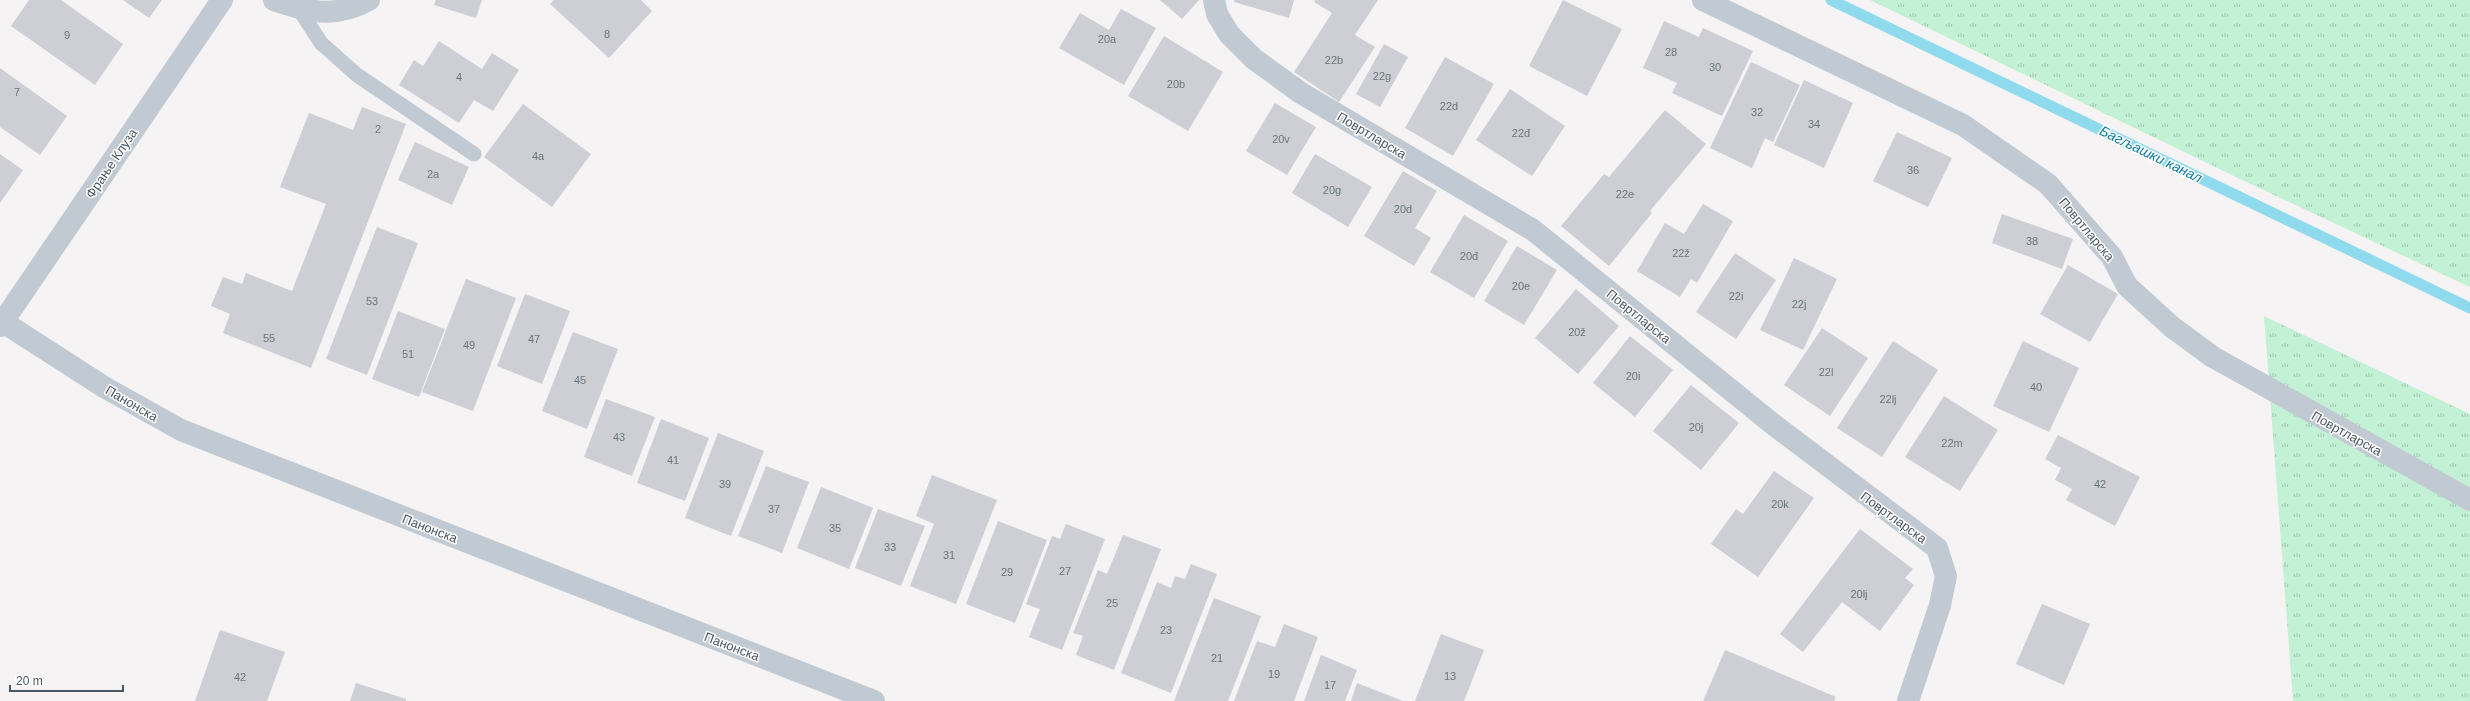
<svg xmlns="http://www.w3.org/2000/svg" width="2470" height="701" viewBox="0 0 2470 701" font-family="Arial,sans-serif">
<style>
.grass{fill:url(#grass-tufts)}
.lines{fill:none;stroke-linecap:round;stroke-linejoin:round}
.stream{stroke:#90daee;stroke-width:11}
.building{fill:#cdcfd5}
.lane{stroke:#c1cad2;stroke-width:15}
.street{stroke:#c1cad2;stroke-width:22}
.labels{text-anchor:middle;stroke-width:3;stroke-linejoin:round;paint-order:stroke}
.number-label{font-size:11px;fill:#6b747e}
.street-label{font-size:13px;fill:#4a5661;stroke:#fff}
.water-label{font-size:14px;font-style:italic;fill:#0c7c9b;stroke:#fff}
</style>
<defs>
<pattern id="grass-tufts" width="24" height="20" patternUnits="userSpaceOnUse"><rect width="24" height="20" fill="#c3f1d5"/><path d="M3 7l-1-3M5 7V3M7 7l1-3M15 17l-1-3M17 17v-4M19 17l1-3" fill="none" stroke="#a0c6b0"/></pattern>
</defs>
<rect width="100%" height="100%" fill="#f5f3f3"/>
<!-- grass -->
<path class="grass" d="M1870 0H2470V287L2240 179Z
M2264 316 2470 414V701H2293Z"/>
<g class="lines">
<!-- stream -->
<path class="stream" d="M1831 0 2470 308"/>
</g>
<!-- building -->
<path class="building" d="M29 0H61L123 44 95 85 11 26Z
M123 0H162L149 18Z
M436 0H482L476 18 434 5Z
M554 0H641L652 11 609 58 550 4Z
M1160 0H1199L1182 19Z
M1234 0H1294L1289 18 1234 2Z
M1315 0H1378L1355 35 1375 47 1339 102 1294 72 1332 13 1314 2Z
M1563 0 1622 29 1587 96 1529 66Z
M1121 9 1156 28 1124 85 1059 48 1080 13 1109 30Z
M1664 21 1699 37 1703 28 1753 51 1722 116 1672 93 1677 83 1643 68Z
M1164 36 1223 72 1188 131 1128 96Z
M439 41 482 69 492 53 519 70 493 111 474 100 459 123 399 85 414 60 423 66Z
M1384 44 1408 57 1380 107 1356 94Z
M1445 57 1494 84 1453 156 1405 128Z
M1751 62 1800 85 1773 142 1765 138 1752 168 1710 148Z
M0 68 67 116 40 155 0 127Z
M1804 80 1853 103 1824 168 1774 145Z
M1510 89 1565 126 1532 176 1476 140Z
M1275 103 1316 127 1287 175 1246 151Z
M523 104 591 154 552 207 484 157Z
M362 107 406 124 311 368 223 333 230 314 211 306 223 277 242 284 246 273 292 291 326 204 280 187 309 113 353 130Z
M1665 110 1706 144 1650 211 1652 213 1609 266 1561 226 1604 174 1609 177Z
M1897 132 1952 158 1928 207 1873 181Z
M415 142 469 167 452 205 398 180Z
M0 154 23 170 0 203Z
M1315 154 1372 187 1348 227 1292 193Z
M1403 171 1437 191 1415 228 1431 238 1414 266 1364 236Z
M1703 204 1733 221 1697 283 1691 279 1680 297 1637 271 1665 223 1684 234Z
M2002 214 2073 239 2062 269 1992 243Z
M1464 215 1508 241 1474 298 1430 272Z
M377 227 418 243 367 375 326 359Z
M1517 246 1557 270 1524 325 1484 301Z
M1735 253 1776 280 1736 339 1696 312Z
M1794 258 1837 279 1803 350 1760 330Z
M2068 265 2118 294 2090 342 2040 314Z
M466 279 516 298 473 411 422 392Z
M1576 289 1619 326 1578 374 1535 338Z
M525 294 570 311 542 384 497 366Z
M398 311 445 329 419 397 372 379Z
M1822 328 1868 358 1830 416 1784 385Z
M573 332 618 349 587 429 542 411Z
M1630 336 1673 370 1635 417 1593 383Z
M1893 341 1938 370 1882 457 1837 428Z
M2023 341 2079 368 2049 432 1993 406Z
M1691 385 1739 423 1701 470 1653 431Z
M1944 396 1998 430 1960 491 1905 457Z
M606 399 655 417 632 476 584 457Z
M661 419 709 438 685 501 637 483Z
M718 433 764 451 731 536 685 518Z
M2058 435 2140 477 2115 526 2066 500 2072 489 2055 480 2061 468 2045 459Z
M766 466 809 482 782 553 738 536Z
M1774 471 1814 498 1758 577 1711 544 1736 509 1743 514Z
M932 475 997 500 956 604 910 586 934 524 916 516Z
M821 487 873 508 849 569 797 548Z
M878 509 925 526 901 586 855 568Z
M998 521 1047 540 1015 623 966 604Z
M1066 524 1105 539 1062 650 1029 637 1040 609 1026 604 1052 536 1060 539Z
M1860 529 1913 569 1905 578 1914 585 1880 631 1842 602 1803 652 1780 634Z
M1123 535 1161 549 1114 670 1076 655 1083 636 1073 633 1098 570 1107 574Z
M1191 564 1217 574 1171 693 1121 673 1157 582 1171 588 1175 576 1185 579Z
M1214 598 1261 616 1228 701H1174Z
M2042 604 2090 624 2064 685 2016 664Z
M1284 624 1318 637 1294 701H1234L1257 641 1275 647Z
M220 630 285 652 267 701H195Z
M1441 634 1484 650 1464 701H1415Z
M1725 650 1836 697 1834 701H1703Z
M1321 655 1357 670 1345 701H1304Z
M356 683 406 699V701H350Z
M1357 683 1403 701H1351Z"/>
<g class="lines">
<!-- lane -->
<path class="lane" d="M299 9 321 43 357 75 474 154"/>
<!-- street -->
<path class="street" d="M274 0C309 12 335 19 369 0
M1214 0 1217 14 1229 34 1254 59 1301 93 1533 230 1774 425 1937 548 1946 576 1940 605 1908 701
M1703 0 1963 125 2048 184 2112 257 2127 286 2172 327 2213 357 2470 500
M3 322 104 387 181 430 874 701
M0 326 222 0"/>
</g>
<g class="labels">
<!-- number labels -->
<g class="number-label">
<text x="607" y="38">8</text>
<text x="67" y="39">9</text>
<text x="1107" y="43">20a</text>
<text x="1671" y="56">28</text>
<text x="1334" y="64">22b</text>
<text x="1715" y="71">30</text>
<text x="1382" y="80">22g</text>
<text x="459" y="81">4</text>
<text x="1176" y="88">20b</text>
<text x="17" y="96">7</text>
<text x="1449" y="110">22d</text>
<text x="1757" y="116">32</text>
<text x="1814" y="128">34</text>
<text x="378" y="133">2</text>
<text x="1521" y="137">22đ</text>
<text x="1281" y="143">20v</text>
<text x="538" y="160">4a</text>
<text x="1913" y="174">36</text>
<text x="433" y="178">2a</text>
<text x="1332" y="194">20g</text>
<text x="1625" y="198">22e</text>
<text x="1403" y="213">20d</text>
<text x="2032" y="245">38</text>
<text x="1681" y="257">22ž</text>
<text x="1469" y="260">20đ</text>
<text x="1521" y="290">20e</text>
<text x="1736" y="300">22i</text>
<text x="372" y="305">53</text>
<text x="1799" y="308">22j</text>
<text x="1577" y="336">20ž</text>
<text x="269" y="342">55</text>
<text x="534" y="343">47</text>
<text x="469" y="349">49</text>
<text x="408" y="358">51</text>
<text x="1826" y="376">22l</text>
<text x="1633" y="380">20i</text>
<text x="580" y="384">45</text>
<text x="2036" y="391">40</text>
<text x="1888" y="403">22lj</text>
<text x="1696" y="431">20j</text>
<text x="619" y="441">43</text>
<text x="1952" y="447">22m</text>
<text x="673" y="464">41</text>
<text x="725" y="488">39</text>
<text x="2100" y="488">42</text>
<text x="1780" y="508">20k</text>
<text x="774" y="513">37</text>
<text x="835" y="532">35</text>
<text x="890" y="551">33</text>
<text x="949" y="559">31</text>
<text x="1065" y="575">27</text>
<text x="1007" y="576">29</text>
<text x="1859" y="598">20lj</text>
<text x="1112" y="607">25</text>
<text x="1166" y="634">23</text>
<text x="1217" y="662">21</text>
<text x="1274" y="678">19</text>
<text x="1450" y="680">13</text>
<text x="240" y="681">42</text>
<text x="1330" y="689">17</text>
</g>
<!-- street labels -->
<g class="street-label">
<text transform="translate(1372 135) rotate(31)" y="5">Повртларска</text>
<text transform="translate(111 163) rotate(-56)" y="5">Фрање Клуза</text>
<text transform="translate(2087 229) rotate(50)" y="5">Повртларска</text>
<text transform="translate(1639 316) rotate(39)" y="5">Повртларска</text>
<text transform="translate(132 403) rotate(30)" y="5">Панонска</text>
<text transform="translate(2347 433) rotate(29)" y="5">Повртларска</text>
<text transform="translate(1894 517) rotate(36)" y="5">Повртларска</text>
<text transform="translate(430 528) rotate(21)" y="5">Панонска</text>
<text transform="translate(732 646) rotate(21)" y="5">Панонска</text>
</g>
<!-- water labels -->
<g class="water-label">
<text transform="translate(2151 154) rotate(26)" y="5">Багљашки канал</text>
</g>
</g>
<!-- scale -->
<path d="M10 685v6h113v-6" fill="none" stroke="#4a5661" stroke-width="2"/>
<text x="16" y="685" font-size="12" fill="#4a5661" stroke="#ffffff" stroke-width="3" paint-order="stroke">20 m</text>
</svg>
